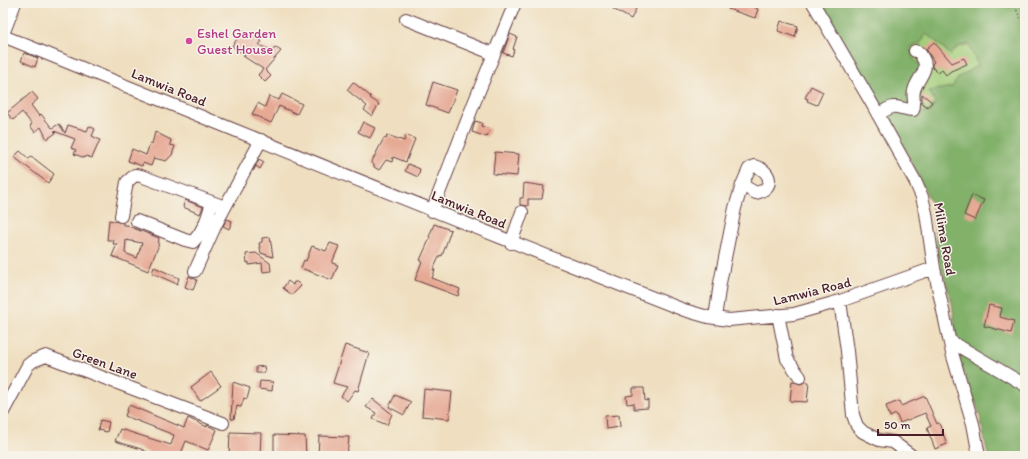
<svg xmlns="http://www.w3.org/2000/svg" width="1028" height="459" viewBox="0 0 1028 459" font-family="Itim,sans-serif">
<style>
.green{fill:#a3ce7a;stroke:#767652}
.forest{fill:#82b16a;stroke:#66684a;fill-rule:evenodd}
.building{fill:#e6a994;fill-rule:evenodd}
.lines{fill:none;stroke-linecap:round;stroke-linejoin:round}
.minor-casing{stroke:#633c41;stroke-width:14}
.path{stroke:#633c41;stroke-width:1.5;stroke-dasharray:1 3;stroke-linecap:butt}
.minor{stroke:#fff;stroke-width:12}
.hotel-dot{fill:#d1479c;stroke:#f7f3e8;stroke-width:1.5}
.labels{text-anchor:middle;stroke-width:3;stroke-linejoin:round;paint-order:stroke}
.hotel-label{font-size:14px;fill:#b23c85;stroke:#f7f3e8;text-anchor:start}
.street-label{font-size:14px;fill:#4a1f2b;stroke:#f7f3e8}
</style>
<rect width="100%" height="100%" fill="#f7f3e8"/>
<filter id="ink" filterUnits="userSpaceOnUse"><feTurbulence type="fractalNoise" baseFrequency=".025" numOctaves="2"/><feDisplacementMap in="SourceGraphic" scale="8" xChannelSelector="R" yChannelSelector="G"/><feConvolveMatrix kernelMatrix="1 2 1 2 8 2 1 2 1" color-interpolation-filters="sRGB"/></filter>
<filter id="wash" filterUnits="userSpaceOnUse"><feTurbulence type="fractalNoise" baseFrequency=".012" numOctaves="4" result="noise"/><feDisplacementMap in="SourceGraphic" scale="16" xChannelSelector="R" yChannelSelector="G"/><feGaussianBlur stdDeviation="0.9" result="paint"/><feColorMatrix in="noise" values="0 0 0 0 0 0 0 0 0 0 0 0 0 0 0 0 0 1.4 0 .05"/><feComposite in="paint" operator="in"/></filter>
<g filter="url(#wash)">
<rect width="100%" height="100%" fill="#efdfc0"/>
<!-- green -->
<path class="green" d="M926 33 945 49 950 55 958 47 969 44 978 65 959 77 952 87 929 91 936 103 929 111 915 114 913 59 910 47Z"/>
<!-- forest -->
<path class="forest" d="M820 3H974L975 5 984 3H1025V456H988L979 412 960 364 952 303 938 257 932 205 905 149 870 86ZM926 34 945 49 950 55 958 47 968 44 978 65 959 77 952 87 929 91 936 104 929 111 915 114 922 65 913 59 910 47 920 44Z"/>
<g id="blocks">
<!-- building -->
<path class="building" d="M617 3H626L636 9 631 19 613 9Z
M730 3H752L751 6 758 9 755 18 728 9Z
M781 21 798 26 795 37 778 31Z
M243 31 262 41 259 45 272 51 275 47 281 51 265 70 271 76 265 82 258 75 263 69 243 56 245 55 232 46Z
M510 34 517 37 513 49 514 50 512 56 503 53Z
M934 42 952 63 964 58 967 64 951 71 946 75 942 70 938 73 932 67V64L934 62 926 49Z
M24 53 38 58 35 67 21 61Z
M353 82 371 97 370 98 379 104 372 116 364 110 367 106 347 90Z
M433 82 457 90 448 113 426 105Z
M811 86 823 92 817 105 807 101 808 99 805 98Z
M32 92 38 99 31 105 39 116 41 114 52 128 59 124 65 133 68 125 87 131 89 126 95 129 92 136 100 140 92 158 86 156 85 158 74 154 76 150 71 148 75 139 54 131 56 133 47 139 41 127 35 132 30 126 32 124 22 112 13 120 7 113Z
M282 94 302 104 297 114 279 106 271 123 252 114 258 103 265 107 269 96 279 100Z
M922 94 932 102 928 107 922 103Z
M475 121 482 123 481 126 490 129 487 137 472 132Z
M363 122 375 128 370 138 358 132Z
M155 132 171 140 170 145 175 146 172 155 166 161 154 158 151 166 143 163 142 166 128 161 132 149 146 155 150 143 152 144Z
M387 135 404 141 406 135 415 139 406 162 393 157 392 162 386 160 379 170 374 167V165L371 163 384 138 386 139Z
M20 151 29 159 31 156 54 174 48 183 14 157Z
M495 152 519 154 517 176 493 174Z
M259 159 264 162 260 169 256 166 253 171Z
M408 164 420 169 418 177 405 171Z
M524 183 544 186 542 199H528V206L520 205V198H523Z
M972 195 984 200 975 220 964 215Z
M185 200 203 207 200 214 183 207Z
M227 219 232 221 229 229 223 226Z
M109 220 123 223V225H128V226L159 238 158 247 148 271 112 256 117 244H113L114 240H107ZM126 240 142 243 137 258 125 253Z
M434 224 451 230 442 256 440 255 433 270H435L432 278 460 289 458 296 415 280 422 261 420 260 430 238 429 237Z
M270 237 273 257 261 253 259 243 262 242V238Z
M330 243 339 246 332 263 338 265 332 280 301 268 304 260 306 261 312 246 326 251Z
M256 253 270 263 271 271 263 272 262 263 249 265V262L247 263 246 254Z
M154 267 179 278 177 284 152 273Z
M189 276 197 280 193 290 185 287Z
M288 281 293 285 294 282H297L301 286 292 295 283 288Z
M989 305 1002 308 1000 317 1014 321 1011 333 984 326Z
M345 345 369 353 358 391 355 390 347 401 341 396 347 387 333 383Z
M264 366 265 373H256V367Z
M211 372 221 386 200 401 191 387Z
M260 381 273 382 272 391 259 389Z
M792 381 800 384 805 382H809L807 402 790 401Z
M233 382 250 388 247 399 244 398 241 407 237 406 234 419H231Z
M633 388H644L645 401 648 400V408L634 409V403L627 404 626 396 633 395Z
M424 389 452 392 449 419 422 416Z
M395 395 411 402 404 415 389 407Z
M925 396 937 424 939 423 947 444 935 449 927 428 931 426 925 413 900 423 896 414 890 417 886 406 899 401 901 406Z
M373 399 392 414 387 425 373 419 376 413 366 407Z
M129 405 184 428 188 418 207 427V425L217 430 208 450 186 441 180 456H155L141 449 115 441 120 429 171 445 174 435 125 416Z
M619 415 620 427 606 429 605 416Z
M100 420 109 422 107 432 98 430Z
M230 432 261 433 260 456H229Z
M274 435 305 436 306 456H274Z
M319 436 349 437 347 456H318Z"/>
</g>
</g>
<g filter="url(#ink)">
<use href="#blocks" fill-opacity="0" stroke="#633c41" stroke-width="1"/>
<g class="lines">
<!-- minor casing -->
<g class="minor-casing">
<path id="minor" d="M813 3 871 102 915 181 922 197 926 213 934 268 952 353 973 424 979 456
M406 19 494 54
M3 34 15 3
M3 36C230 128 456 221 684 310L708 317 729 320 794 314 840 301 934 268
M878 115C882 112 888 108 893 107 897 106 906 110 913 110 916 101 912 98 914 91 916 79 931 70 922 57 920 53 919 52 915 51
M754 166C771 170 776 188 756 193L742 185 749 169Z
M432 211 474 103 515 3
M121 216 127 182 135 175 141 176 225 207
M137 221 185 240 193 242C204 230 208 217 212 202
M511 243 522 212
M195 271 216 224 261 140
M840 301 847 351 853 415 857 426 863 432 879 440 893 442 912 456
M778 315 787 359 800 377
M715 318 720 283 735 208 742 185
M950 341 1025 385
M3 412 28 365 33 361 46 356 223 423"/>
</g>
<!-- path -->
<path class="path" d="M1013 3 1025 27"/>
<!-- minor -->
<use href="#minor" class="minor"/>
</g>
</g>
<!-- markers -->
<circle class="hotel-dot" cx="189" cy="41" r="4"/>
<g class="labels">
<!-- hotel labels -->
<g class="hotel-label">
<text x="197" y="38">Eshel Garden<tspan x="197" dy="16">Guest House</tspan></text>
</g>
<!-- street labels -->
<g class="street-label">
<text transform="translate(169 87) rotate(22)" y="5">Lamwia Road</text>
<text transform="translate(469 209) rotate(22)" y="5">Lamwia Road</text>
<text transform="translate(945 239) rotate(80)" y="5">Milima Road</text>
<text transform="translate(812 291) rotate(-14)" y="5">Lamwia Road</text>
<text transform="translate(105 363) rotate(20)" y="5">Green Lane</text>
</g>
</g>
<!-- margin -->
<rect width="1028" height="459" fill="none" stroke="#f7f3e8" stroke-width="16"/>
<!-- scale -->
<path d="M878 429v6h65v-6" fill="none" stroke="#4a1f2b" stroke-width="2"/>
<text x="884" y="429" font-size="12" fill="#4a1f2b" stroke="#f7f3e8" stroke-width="3" paint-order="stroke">50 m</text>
</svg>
